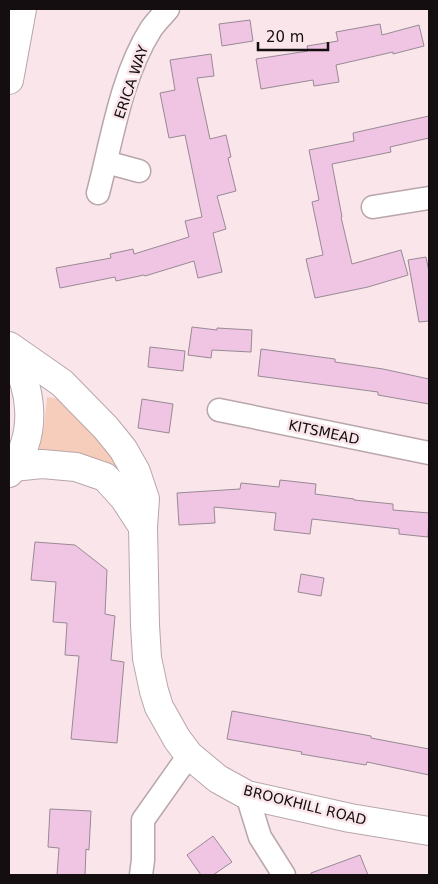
<svg xmlns="http://www.w3.org/2000/svg" width="438" height="884" viewBox="0 0 438 884" font-family="'DejaVu Sans',sans-serif">
<style>
.green{fill:#f6cdba}
.building{fill:#efc5e3;stroke:#988a94}
.lines{fill:none;stroke-linecap:round;stroke-linejoin:round}
.street-casing{stroke:#b8a6ab;stroke-width:25}
.secondary-casing{stroke:#b8a6ab;stroke-width:30}
.highway-casing{stroke:#b8a6ab;stroke-width:30}
.street{stroke:#fff;stroke-width:22}
.secondary{stroke:#fff;stroke-width:28}
.highway{stroke:#fff;stroke-width:28}
.labels{text-anchor:middle;stroke-width:5;stroke-linejoin:round;paint-order:stroke}
.street-label{font-size:14px;fill:#140e10;stroke:#f9e5ea}
</style>
<rect width="100%" height="100%" fill="#f9e5ea"/>
<!-- green -->
<path class="green" d="M47 397 58 399 87 421 124 467 118 473C92 452 70 452 38 454L44 427Z"/>
<!-- building -->
<path class="building" d="M250 20 253 41 222 46 219 24Z
M380 24 382 35 419 25 424 46 393 54V52L336 65 339 82 314 86 313 80 261 89 256 59 308 51 307 46 338 41 336 32Z
M211 54 214 76 197 78 210 139 226 135 231 157 228 158 236 191 217 196 226 229 213 233 222 272 198 278 194 261 145 276 144 275 116 281 115 277 60 288 56 268 111 258 110 254 133 249 134 254 189 237 185 221 202 217 185 135 169 138 160 93 175 90 170 60Z
M429 116V138L390 147 391 152 332 164 342 217H341L352 264 401 250 408 275 368 287 315 298 306 259 323 255 312 202 319 200 309 150 354 141 353 133Z
M426 257 429 272V321L419 322 408 260Z
M192 327 217 330V328L252 330 251 352 212 350 211 358 188 355Z
M150 347 185 351 183 371 148 367Z
M261 349 335 359V362L383 369 429 379V404L378 395V392L258 376Z
M142 399 173 404 169 433 138 428Z
M280 480 316 484 315 494 354 499V500L393 504V510L429 513 428 537 399 534V529L312 519 310 534 274 530 276 513 214 507 215 523 179 525 177 493 240 489 241 483 279 487Z
M35 542 75 545 107 570 105 614 115 616 111 660 124 662 117 743 71 739 79 656 65 655 67 623 53 622 56 582 31 580Z
M301 574 324 578 321 596 298 592Z
M232 711 371 736V738L429 749V775L367 762 366 765 301 754 302 752 227 739Z
M50 809 91 811 89 850 86 849 85 875H57L59 848 48 847Z
M213 836 232 862 213 875H201L187 855Z
M360 855 368 875H311V873Z"/>
<g class="lines">
<!-- street casing -->
<g class="street-casing">
<path id="street" d="M106 162 139 171
M98 193C112 140 121 76 151 29 156 22 163 15 168 9
M373 207 429 198
M219 410 429 453
M247 795 260 837 284 875
M141 875 143 860V820L189 755"/>
</g>
<!-- secondary casing -->
<g class="secondary-casing">
<path id="secondary" d="M9 346 62 383 106 428 123 449 136 472 145 499 143 527 145 625 147 658 154 691 159 707 177 739 189 755 218 779 247 795 350 818 429 831
M13 467 42 464 76 467 105 477 124 498 143 527"/>
</g>
<!-- highway casing -->
<g class="highway-casing">
<path id="highway" d="M9 80 22 9
M9 350C33 387 39 436 9 473"/>
</g>
<!-- street -->
<use href="#street" class="street"/>
<!-- secondary -->
<use href="#secondary" class="secondary"/>
<!-- highway -->
<use href="#highway" class="highway"/>
</g>
<g class="labels">
<!-- street labels -->
<g class="street-label">
<text transform="translate(131 82) rotate(-71)" y="5">ERICA WAY</text>
<text transform="translate(324 432) rotate(12)" y="5">KITSMEAD</text>
<text transform="translate(305 805) rotate(14)" y="5">BROOKHILL ROAD</text>
</g>
</g>
<!-- border -->
<rect width="438" height="884" fill="none" stroke="#140e10" stroke-width="20"/>
<!-- scale -->
<path d="M258 42v8h70v-8" fill="none" stroke="#140e10" stroke-width="2.5"/>
<text x="266" y="42" font-size="15" fill="#140e10" stroke="#f9e5ea" stroke-width="4" paint-order="stroke">20 m</text>
</svg>
